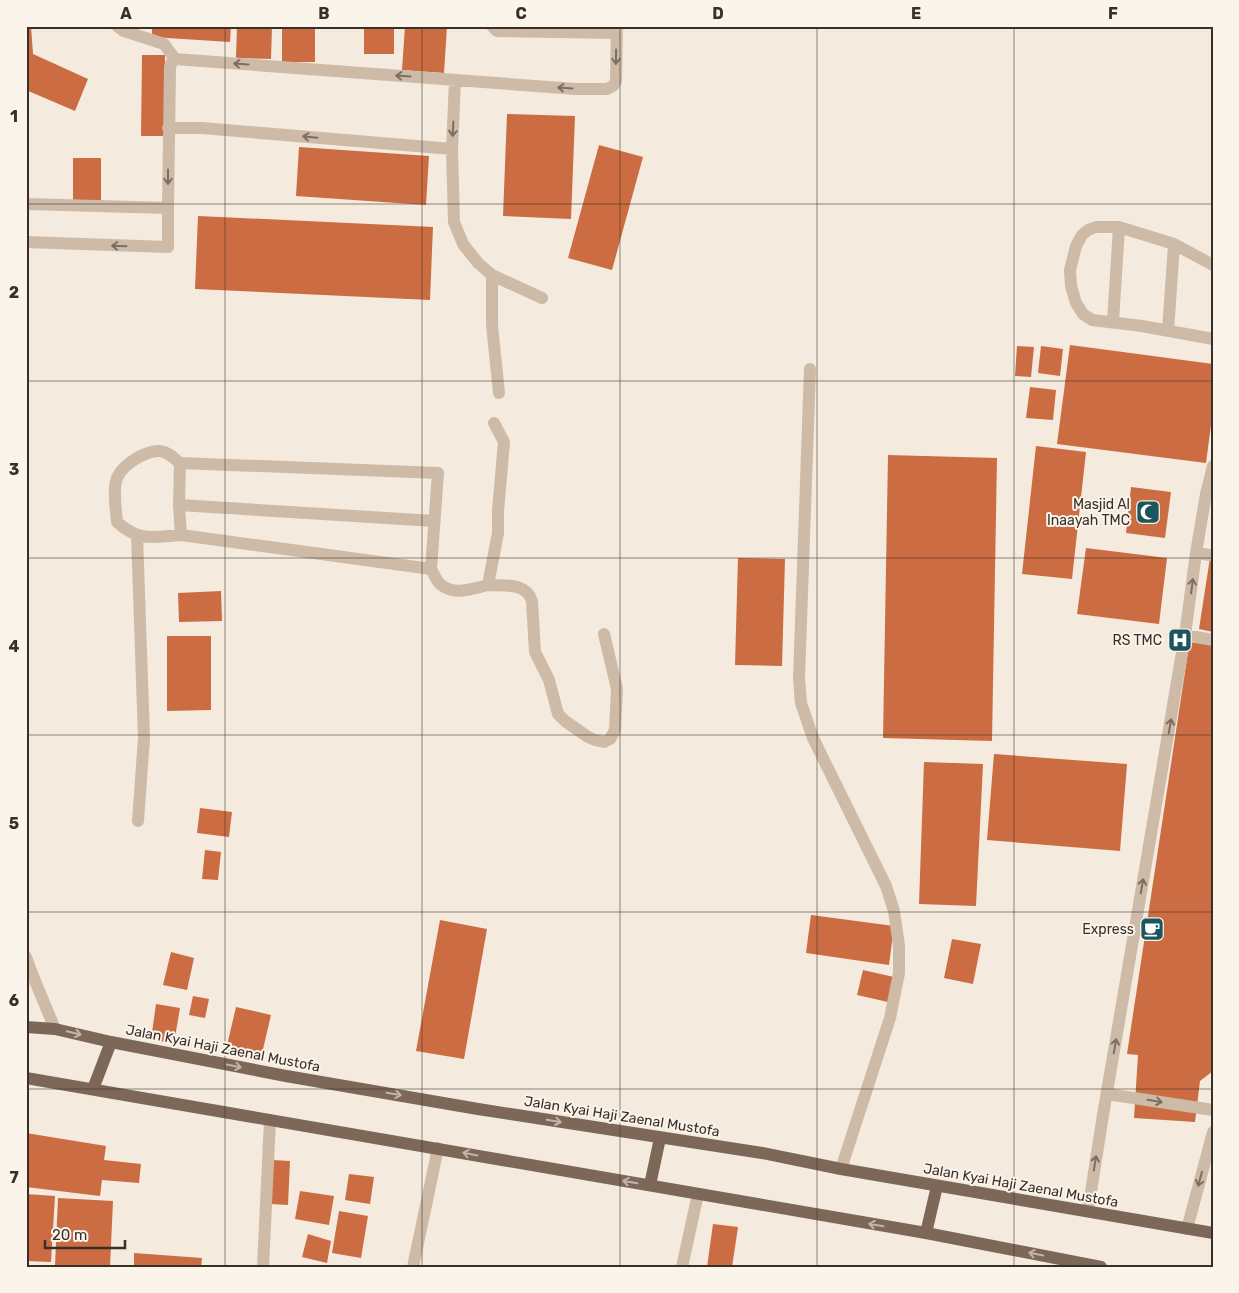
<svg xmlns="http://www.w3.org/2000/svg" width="1239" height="1293" viewBox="0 0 1239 1293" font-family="Rubik,sans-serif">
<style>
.building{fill:#cc6c42}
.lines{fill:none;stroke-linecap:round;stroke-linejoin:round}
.lane{stroke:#cdbba8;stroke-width:12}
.street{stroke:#cdbba8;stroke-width:12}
.primary{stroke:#7c6759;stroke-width:12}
.oneway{stroke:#7c6e62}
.oneway2{stroke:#c2b5a9}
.grid{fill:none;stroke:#392f29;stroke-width:1;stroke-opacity:0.55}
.labels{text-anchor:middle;stroke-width:4;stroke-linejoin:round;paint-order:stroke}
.poi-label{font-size:14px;fill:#392f29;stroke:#fbf4ea;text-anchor:end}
.street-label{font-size:14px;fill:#392f29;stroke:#fbf4ea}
.neatline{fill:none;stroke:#392f29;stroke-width:2}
.grid-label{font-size:16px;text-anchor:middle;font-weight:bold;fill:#392f29}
</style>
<rect width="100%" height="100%" fill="#f4eadd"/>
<!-- building -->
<path class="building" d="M26 26H31L33 54 88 79 75 111 26 90Z
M152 26H231L230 42 152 37Z
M237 26H272L271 59 236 58Z
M282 26H315V62H282Z
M364 26H394V54H364Z
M405 26H447L444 73 402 70Z
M142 55H165L164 136H141Z
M507 114 575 116 571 219 503 216Z
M599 145 643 157 612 270 568 258Z
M299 147 429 156 426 205 296 196Z
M73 158H101V201H73Z
M198 216 433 227 430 300 195 289Z
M1070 345 1213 364V410L1206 463 1057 444Z
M1017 346 1034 347 1031 377 1015 376Z
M1041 346 1063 349 1060 376 1038 373Z
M1030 387 1056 390 1053 420 1026 418Z
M1036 446 1086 452 1072 579 1022 574Z
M888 455 997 458 992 741 883 738Z
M1131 487 1171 492 1165 538 1126 533Z
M1212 545H1213V632L1199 629Z
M1086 548 1167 558 1159 624 1077 614Z
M738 558 785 559 782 666 735 665Z
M221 591 222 621 179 622 178 593Z
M167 636H211V710L167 711Z
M1190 639 1213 643V1071L1200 1081 1195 1122 1134 1118 1138 1055 1127 1054Z
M994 754 1127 764 1120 851 987 840Z
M924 762 983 764 976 906 919 904Z
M200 808 232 812 229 837 197 833Z
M205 850 221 852 218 880 202 879Z
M811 915 894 926 889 965 806 953Z
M440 920 487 929 464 1059 416 1051Z
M952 939 981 944 973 984 944 978Z
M171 952 194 958 187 990 163 985Z
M863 970 894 977 888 1002 857 995Z
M193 996 209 999 205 1018 189 1015Z
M156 1004 180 1008 174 1043 151 1040Z
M236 1007 271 1015 260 1062 225 1054Z
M26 1133 106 1146 104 1160 141 1164 139 1183 102 1180 100 1196 26 1187Z
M273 1160 290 1161 288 1205 271 1204Z
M349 1174 374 1177 370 1204 345 1200Z
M300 1191 334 1196 329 1225 295 1219Z
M26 1194 55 1196 51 1262 26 1261Z
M58 1198 113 1201 110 1267 55 1266Z
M339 1211 368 1216 361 1258 332 1253Z
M713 1224 738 1227 732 1267H707Z
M308 1234 331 1241 327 1263 302 1257Z
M134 1253 202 1258 201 1267H134Z"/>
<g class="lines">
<!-- lane -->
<path class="lane" d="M117 26 124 31 164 44 175 59
M492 26 497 31 617 33
M168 128H202L452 149 455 80
M452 149 454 222 463 244 478 263 492 275 542 298
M26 204 168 208 170 67 172 62 175 59 576 89H607L613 86 616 81 617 26
M26 242 168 247V208
M1213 265 1174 244 1119 227H1096L1088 230 1082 235 1076 246 1070 270 1071 286 1076 303 1083 314 1092 320 1142 326 1213 339
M492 275V325L499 393
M1113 322 1119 227
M1168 331 1174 244
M810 369 799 678 801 703 813 738 886 886 894 911 899 946V973L890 1018 841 1169
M180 463 438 473 431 569C434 574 436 580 440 584 454 596 472 589 488 585L498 533V511L504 442 494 423
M179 505 434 521
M137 535 144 738 138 821
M181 535C153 537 139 542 117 522 116 510 112 486 118 476 124 464 146 450 160 451 168 452 174 458 180 463L179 505 181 535 431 569
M1196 553 1210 555
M488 585C504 586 526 582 532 601L535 652 549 680 558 714 565 721 588 737 595 740 604 742 610 739 615 730 617 689 604 634
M1185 635 1213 640
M26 957 33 976 55 1029
M1107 1094 1213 1110
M1088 1211 1103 1115 1185 635 1196 553 1206 494 1213 466
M1187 1229 1213 1132"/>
<!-- street -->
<path class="street" d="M263 1267 270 1120
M413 1267 438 1148
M682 1267 698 1194"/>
<!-- primary -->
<path class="primary" d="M26 1027 55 1029 111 1042 286 1076 478 1109 762 1153 841 1169 1213 1233
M26 1078 926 1233 1101 1267
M93 1089 111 1042
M650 1185 660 1138
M926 1233 937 1186"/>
</g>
<!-- one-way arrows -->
<defs><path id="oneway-shaft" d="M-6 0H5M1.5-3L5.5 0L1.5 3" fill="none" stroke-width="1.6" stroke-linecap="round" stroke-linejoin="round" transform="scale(1.25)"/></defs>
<g class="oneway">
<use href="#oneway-shaft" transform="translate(616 57) rotate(91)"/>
<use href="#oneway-shaft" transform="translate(241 64) rotate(-176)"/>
<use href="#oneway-shaft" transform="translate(403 76) rotate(-176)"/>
<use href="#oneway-shaft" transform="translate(565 88) rotate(-176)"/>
<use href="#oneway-shaft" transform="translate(453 129) rotate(93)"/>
<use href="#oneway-shaft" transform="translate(310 137) rotate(-175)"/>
<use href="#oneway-shaft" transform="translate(168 177) rotate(90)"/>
<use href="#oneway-shaft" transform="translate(119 246) rotate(-178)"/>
<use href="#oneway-shaft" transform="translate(1192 586) rotate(-83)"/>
<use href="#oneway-shaft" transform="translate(1170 726) rotate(-80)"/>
<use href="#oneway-shaft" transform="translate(1142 886) rotate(-80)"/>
<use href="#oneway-shaft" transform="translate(1115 1046) rotate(-80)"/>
<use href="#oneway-shaft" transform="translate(1155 1101) rotate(9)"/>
<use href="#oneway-shaft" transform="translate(1095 1163) rotate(-81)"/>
<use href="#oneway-shaft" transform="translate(1200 1179) rotate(105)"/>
</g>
<g class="oneway2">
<use href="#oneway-shaft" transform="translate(74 1033) rotate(13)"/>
<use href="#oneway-shaft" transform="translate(234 1066) rotate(11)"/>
<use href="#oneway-shaft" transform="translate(394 1094) rotate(10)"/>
<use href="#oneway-shaft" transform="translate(554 1121) rotate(9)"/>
<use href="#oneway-shaft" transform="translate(470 1154) rotate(-169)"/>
<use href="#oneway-shaft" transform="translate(630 1182) rotate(-170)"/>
<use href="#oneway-shaft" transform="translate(876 1225) rotate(-170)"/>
<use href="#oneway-shaft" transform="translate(1036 1254) rotate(-169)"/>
</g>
<!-- grid -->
<path class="grid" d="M225 26V1267M422 26V1267M620 26V1267M817 26V1267M1014 26V1267M26 204H1213M26 381H1213M26 558H1213M26 735H1213M26 912H1213M26 1089H1213"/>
<!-- icons -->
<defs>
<g id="mosque-square" transform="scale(1.25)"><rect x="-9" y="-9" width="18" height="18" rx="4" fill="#1b555d" stroke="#fbf4ea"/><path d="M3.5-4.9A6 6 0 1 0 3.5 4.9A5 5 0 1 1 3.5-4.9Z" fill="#fff"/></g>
<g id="hospital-square" transform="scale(1.25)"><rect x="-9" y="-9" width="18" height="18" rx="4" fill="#1b555d" stroke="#fbf4ea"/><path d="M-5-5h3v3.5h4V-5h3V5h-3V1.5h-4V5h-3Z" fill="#fff"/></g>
<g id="cafe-square" transform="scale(1.25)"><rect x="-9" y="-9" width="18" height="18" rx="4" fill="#1b555d" stroke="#fbf4ea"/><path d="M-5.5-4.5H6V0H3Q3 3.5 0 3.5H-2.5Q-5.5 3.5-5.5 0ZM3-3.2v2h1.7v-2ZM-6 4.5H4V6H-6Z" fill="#fff"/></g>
</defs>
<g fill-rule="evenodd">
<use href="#mosque-square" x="1148" y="512"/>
<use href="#hospital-square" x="1180" y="640"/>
<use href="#cafe-square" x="1152" y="929"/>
</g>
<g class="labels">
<!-- poi labels -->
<g class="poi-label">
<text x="1130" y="509">Masjid Al<tspan x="1130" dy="16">Inaayah TMC</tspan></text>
<text x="1162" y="645">RS TMC</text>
<text x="1134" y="934">Express</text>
</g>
<!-- street labels -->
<g class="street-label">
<text transform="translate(223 1048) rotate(11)" y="5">Jalan Kyai Haji Zaenal Mustofa</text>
<text transform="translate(622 1116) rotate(9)" y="5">Jalan Kyai Haji Zaenal Mustofa</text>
<text transform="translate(1021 1185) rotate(10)" y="5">Jalan Kyai Haji Zaenal Mustofa</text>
</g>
</g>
<!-- border -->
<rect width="1239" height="1293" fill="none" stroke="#fbf4ea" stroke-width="55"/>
<!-- scale -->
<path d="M45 1240v8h80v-8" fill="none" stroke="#392f29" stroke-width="2.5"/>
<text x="52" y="1240" font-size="15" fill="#392f29" stroke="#fbf4ea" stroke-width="4" paint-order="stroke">20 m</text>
<rect x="28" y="28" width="1184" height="1238" class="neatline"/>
<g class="grid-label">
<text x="126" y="19">A</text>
<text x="324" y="19">B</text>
<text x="521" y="19">C</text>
<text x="718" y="19">D</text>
<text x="916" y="19">E</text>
<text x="1113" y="19">F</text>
<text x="14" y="122">1</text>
<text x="14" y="298">2</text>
<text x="14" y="475">3</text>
<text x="14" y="652">4</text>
<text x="14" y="829">5</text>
<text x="14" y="1006">6</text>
<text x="14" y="1183">7</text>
</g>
</svg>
